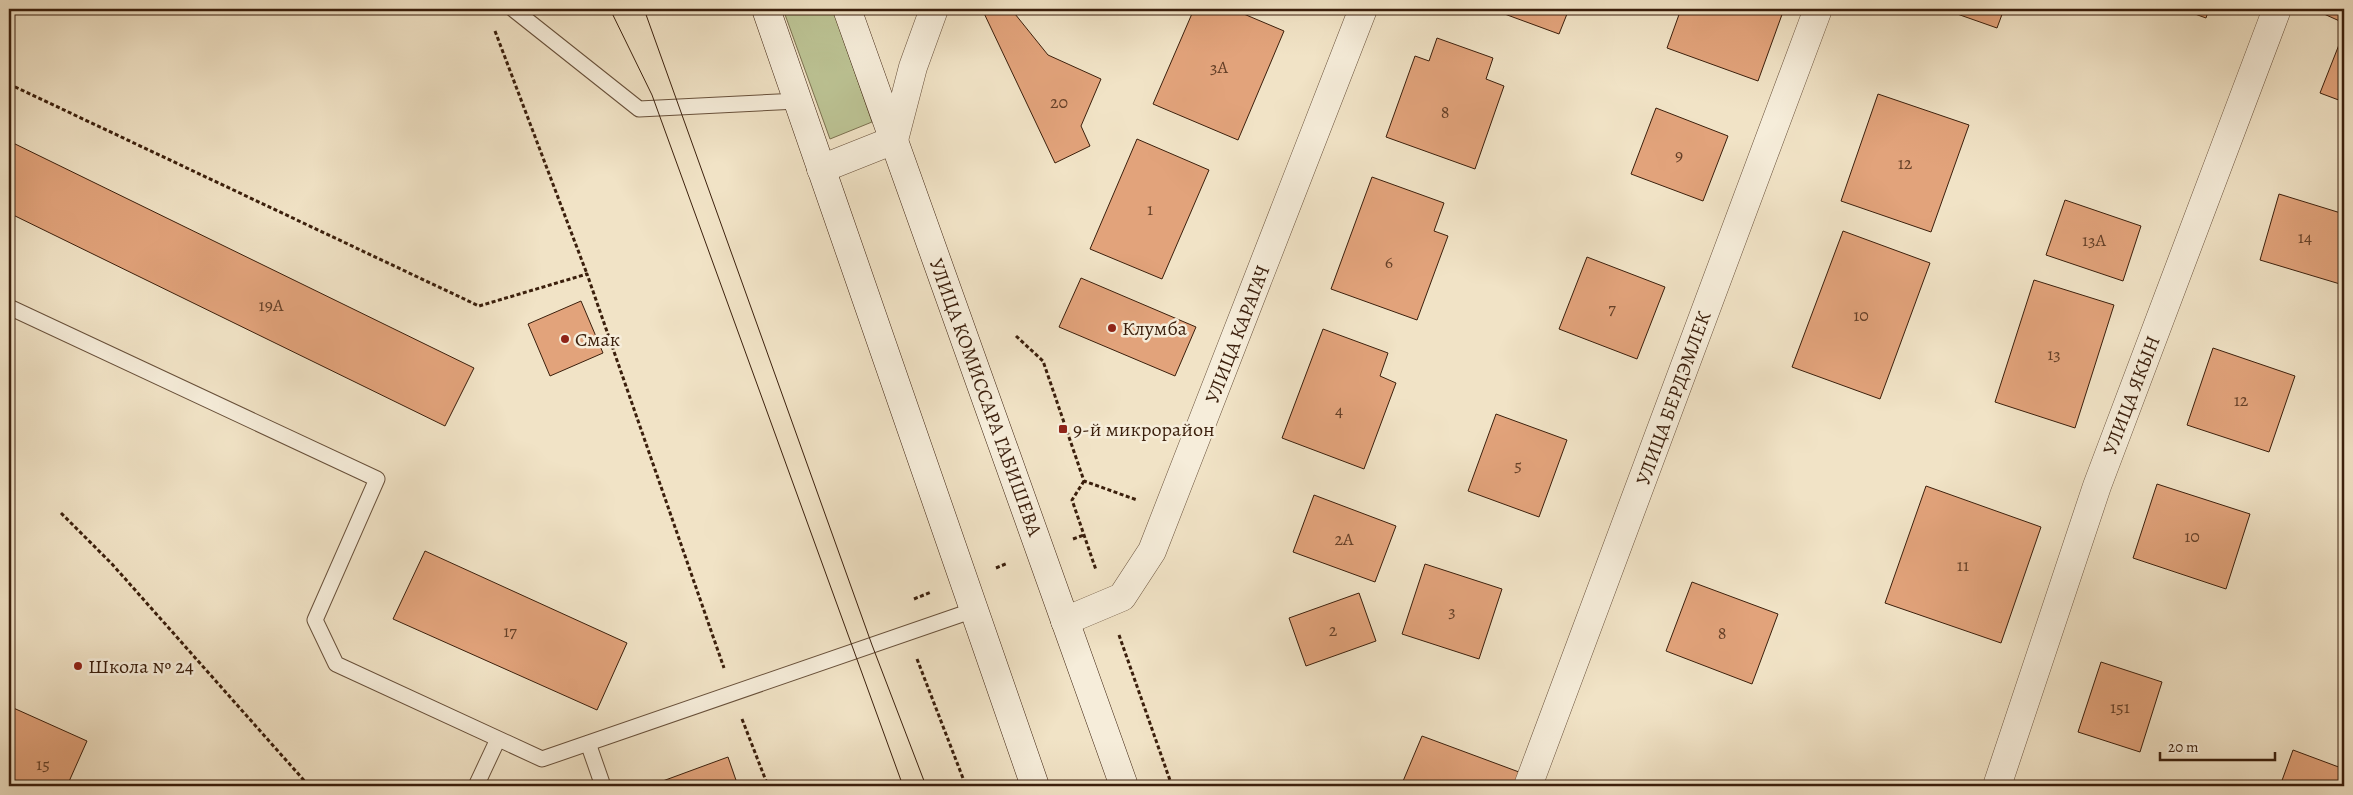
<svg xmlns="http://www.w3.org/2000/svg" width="2353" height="795" viewBox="0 0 2353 795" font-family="Alegreya,serif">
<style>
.green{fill:#bcc394;stroke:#7c7150}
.building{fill:#e2a37b;stroke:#3b1f0c}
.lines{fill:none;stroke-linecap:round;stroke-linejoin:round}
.lane-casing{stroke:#68503a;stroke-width:17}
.street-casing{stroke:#68503a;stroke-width:29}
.secondary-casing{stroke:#3b1f0c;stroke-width:29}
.path{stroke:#3b1f0c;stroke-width:3;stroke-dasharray:4 2.5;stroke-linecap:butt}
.lane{stroke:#f6edda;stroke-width:15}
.street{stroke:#f6edda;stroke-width:28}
.secondary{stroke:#f6edda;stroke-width:28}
.tram{stroke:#3b1f0c;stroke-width:1}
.poi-dot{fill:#8f2418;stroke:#f6edda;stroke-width:2}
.labels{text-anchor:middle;stroke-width:5;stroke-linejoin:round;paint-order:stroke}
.number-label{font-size:18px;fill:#654028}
.poi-label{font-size:20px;fill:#3b1f0c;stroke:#f6edda;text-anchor:start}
.street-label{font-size:20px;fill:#3b1f0c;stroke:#f6edda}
</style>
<rect width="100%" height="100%" fill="#f1e3c6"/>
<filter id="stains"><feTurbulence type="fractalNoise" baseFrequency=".004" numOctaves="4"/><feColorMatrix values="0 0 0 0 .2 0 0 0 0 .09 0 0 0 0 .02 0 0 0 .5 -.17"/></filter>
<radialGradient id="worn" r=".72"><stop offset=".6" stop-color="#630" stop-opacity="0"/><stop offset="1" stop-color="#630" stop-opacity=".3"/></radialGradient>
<!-- green -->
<path class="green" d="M783 9H833L872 122 830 139Z"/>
<!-- building -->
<path class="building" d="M982 9H1011L1048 55 1101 79 1081 126 1090 146 1055 163Z
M1194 9H1232L1284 31 1238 140 1153 104Z
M1491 9H1569L1559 34Z
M1681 9H1784L1758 81 1667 48Z
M1943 9H2004L1997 28Z
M2181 9H2209L2206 18Z
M2326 9H2344V23L2324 14Z
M2344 32V102L2320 93Z
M1437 38 1493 58 1486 79 1504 86 1475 169 1386 137 1415 56 1429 61Z
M1878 94 1969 125 1931 232 1841 201Z
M1656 108 1728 136 1703 201 1631 174Z
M1137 139 1209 170 1162 279 1090 249Z
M9 141 474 368 445 426 9 213Z
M1372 177 1444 203 1434 231 1448 236 1417 320 1331 289Z
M2279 194 2344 214V271L2340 284 2260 260Z
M2065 200 2141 226 2123 281 2046 255Z
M1843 231 1930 263 1880 399 1792 367Z
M1587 257 1665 287 1637 359 1559 329Z
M1081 278 1196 327 1175 376 1059 327Z
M2034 280 2114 305 2075 428 1995 402Z
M581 301 603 353 550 376 528 324Z
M1323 329 1388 353 1380 376 1396 383 1364 469 1282 438Z
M2213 348 2295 376 2269 452 2187 425Z
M1496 414 1567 440 1539 517 1468 491Z
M2157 484 2250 514 2226 589 2133 558Z
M1926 486 2041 527 2001 643 1885 603Z
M1314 495 1396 526 1375 582 1293 552Z
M425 551 627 643 597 710 393 619Z
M1425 564 1502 589 1479 659 1402 634Z
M1692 582 1778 614 1752 684 1666 651Z
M1359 593 1376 641 1306 666 1289 618Z
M2101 662 2162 682 2140 752 2078 732Z
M9 706 87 741 67 786H9Z
M1422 736 1519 772 1514 786H1401Z
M2293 750 2344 769V786H2280Z
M728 757 738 786H662L660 782Z"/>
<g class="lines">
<!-- lane casing -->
<g class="lane-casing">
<path id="lane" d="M513 9 639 109 798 101
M9 307 377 479 315 620 336 664 542 759 974 610
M588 743 603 786
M476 786 498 739"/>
</g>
<!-- street casing -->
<g class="street-casing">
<path id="street" d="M821 169 894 140 913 67 934 9
M1065 621 1122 597 1152 551 1363 9
M1528 786 1818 9
M1997 786 2097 486 2277 9"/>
</g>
<!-- secondary casing -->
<g class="secondary-casing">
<path id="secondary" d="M766 9 1035 786
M847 9 1124 786"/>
</g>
<!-- path -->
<path class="path" d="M495 31 587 274
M9 84 479 306 587 274 724 668
M1016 336 1043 361 1084 481 1137 500
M1084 481 1072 500 1096 570
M61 513 112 564 309 786
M1073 539 1084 535
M996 568 1008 563
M914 599 931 592
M1119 635 1172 786
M917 659 966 786
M742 719 768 786"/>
<!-- lane -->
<use href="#lane" class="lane"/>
<!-- street -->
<use href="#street" class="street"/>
<!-- secondary -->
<use href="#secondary" class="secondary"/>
<!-- tram -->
<path class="tram" d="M610 9 652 95 903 786
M644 9 872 645 926 786"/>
</g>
<!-- markers -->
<g class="poi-dot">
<circle cx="1112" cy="328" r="5"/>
<circle cx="565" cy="339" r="5"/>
<rect x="1058" y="424" width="10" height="10" rx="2.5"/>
<circle cx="78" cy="666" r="5"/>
</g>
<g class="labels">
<!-- number labels -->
<g class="number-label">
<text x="1219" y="73">3А</text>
<text x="1059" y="108">20</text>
<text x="1445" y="118">8</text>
<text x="1679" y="161">9</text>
<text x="1905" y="169">12</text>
<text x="1150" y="215">1</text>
<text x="2305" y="243">14</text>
<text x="2094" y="246">13А</text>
<text x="1389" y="268">6</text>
<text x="271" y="311">19А</text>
<text x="1612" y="314">7</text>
<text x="1861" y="321">10</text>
<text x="2054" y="360">13</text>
<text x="2241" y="406">12</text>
<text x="1339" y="416">4</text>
<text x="1518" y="471">5</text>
<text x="2192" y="542">10</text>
<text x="1344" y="545">2А</text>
<text x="1963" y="571">11</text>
<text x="1452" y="617">3</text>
<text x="1333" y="636">2</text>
<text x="510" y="637">17</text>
<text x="1722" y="639">8</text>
<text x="2120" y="713">151</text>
<text x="43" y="770">15</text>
</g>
<!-- poi labels -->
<g class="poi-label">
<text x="1122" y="335">Клумба</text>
<text x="575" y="346">Смак</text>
<text x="1073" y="436">9-й микрорайон</text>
<text x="88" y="673">Школа № 24</text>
</g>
<!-- street labels -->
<g class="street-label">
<text transform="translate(1237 334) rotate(-69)" y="7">УЛИЦА КАРАГАЧ</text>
<text transform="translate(2131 395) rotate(-69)" y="7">УЛИЦА ЯКЫН</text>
<text transform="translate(986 397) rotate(70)" y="7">УЛИЦА КОМИССАРА ГАБИШЕВА</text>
<text transform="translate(1673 398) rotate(-70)" y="7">УЛИЦА БЕРДЭМЛЕК</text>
</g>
</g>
<!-- margin -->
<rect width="2353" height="795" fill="none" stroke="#f1e3c6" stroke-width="30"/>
<rect x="10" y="10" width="2333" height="775" fill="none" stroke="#3b1f0c" stroke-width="2.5"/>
<rect x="15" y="15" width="2323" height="765" fill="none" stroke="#3b1f0c"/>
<!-- scale -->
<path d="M2160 752v8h115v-8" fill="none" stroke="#3b1f0c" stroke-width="2.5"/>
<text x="2168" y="752" font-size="15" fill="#3b1f0c" stroke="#f6edda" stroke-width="4" paint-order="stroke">20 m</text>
<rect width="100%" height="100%" filter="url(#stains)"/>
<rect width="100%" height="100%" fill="url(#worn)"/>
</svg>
